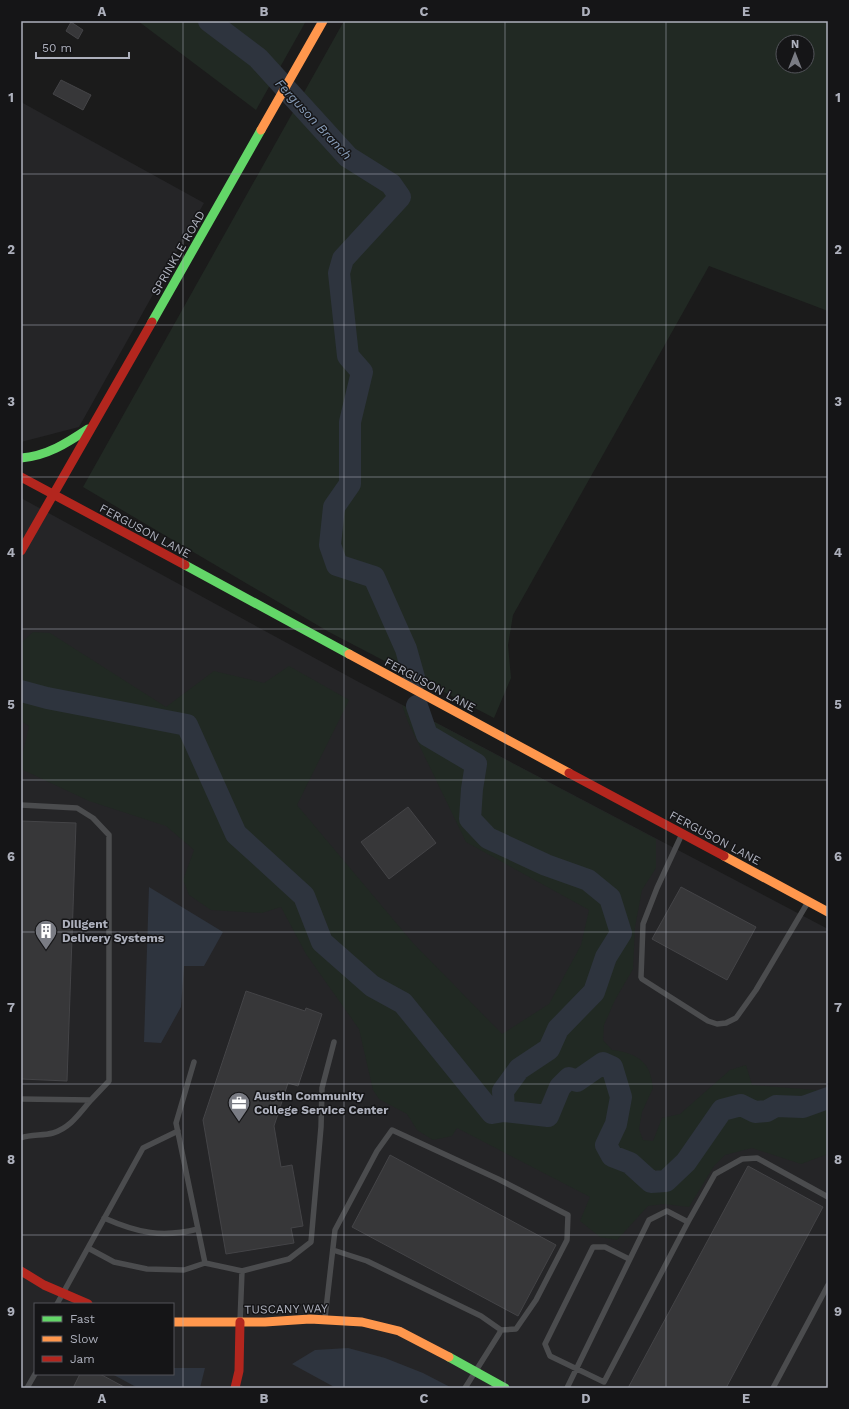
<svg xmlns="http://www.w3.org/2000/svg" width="849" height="1409" viewBox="0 0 849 1409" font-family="'Work Sans',sans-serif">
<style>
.built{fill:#252527;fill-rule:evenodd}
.green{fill:#212923;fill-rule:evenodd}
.water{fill:#2e343e}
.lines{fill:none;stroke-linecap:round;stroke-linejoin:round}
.river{stroke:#2e343e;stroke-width:22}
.building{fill:#373739;stroke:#444447}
.lane{stroke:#4b4c4e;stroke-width:5.5}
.fast{stroke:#63d668;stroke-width:9}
.slow{stroke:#ff974d;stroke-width:9}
.jam{stroke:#b3261e;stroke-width:9}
.grid{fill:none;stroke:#adb0bc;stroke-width:1;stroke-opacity:0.55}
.labels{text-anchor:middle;stroke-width:3;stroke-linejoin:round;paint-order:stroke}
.street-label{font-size:12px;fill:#adb0bc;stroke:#151517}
.poi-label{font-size:12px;font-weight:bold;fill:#adb0bc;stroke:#151517;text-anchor:start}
.water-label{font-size:13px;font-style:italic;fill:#859ab5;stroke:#151517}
.neatline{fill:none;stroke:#adb0bc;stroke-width:1.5}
.grid-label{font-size:13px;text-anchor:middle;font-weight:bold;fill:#adb0bc}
</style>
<rect width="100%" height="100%" fill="#1b1b1b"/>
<!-- built -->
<path class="built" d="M21 102 204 203 79 427 21 442Z
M21 498 355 680 828 929V1388H21ZM35 1304H173V1374H35Z"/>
<!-- green -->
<path class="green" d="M138 21H306L256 110Z
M344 21H828V311L709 266 513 615 508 645 511 678 494 718 329 632 83 487ZM783 42H807V66H783Z
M33 632 50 633 166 707 214 671 264 683 289 666 349 700 297 805 413 943 502 1034 549 1004 581 945 589 910 466 842 408 722 402 705 656 839V868L642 890 635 927 633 969 615 1000 604 1025 603 1040 612 1050C624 1051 642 1056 648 1069 651 1074 652 1082 653 1088L642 1112 639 1129 643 1140 653 1141 662 1118 680 1114 730 1070 746 1065 752 1085 828 1091V1154L801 1164 752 1148 725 1155 714 1166 689 1207 664 1204 648 1206 617 1240 600 1237 580 1221 590 1197 457 1128 452 1136 433 1140 417 1130 407 1114 379 1099 373 1090 359 1029 306 954 281 907 262 913 211 910 189 895 183 880 194 850 166 826 89 801 21 769V761L29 726 21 721V643Z"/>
<!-- water -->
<path class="water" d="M149 887 223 932 204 966H184L181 1007 161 1043 144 1042Z
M348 1348 385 1358 423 1373 452 1388H336L292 1364 315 1350Z
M173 1368H205L200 1388H138L112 1374H173Z"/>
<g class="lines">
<!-- river -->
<path class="river" d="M209 21 258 58 348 157 391 184 400 197 343 259 339 273 348 356 362 372 350 422V484L334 507 330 545 337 565 374 577 406 649 415 681
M21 691 47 698 187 725 236 834 304 896 322 942 372 986 403 1003 492 1113 504 1111 548 1116 560 1087 569 1078 577 1081 603 1063 612 1067 621 1097 616 1124 606 1145 612 1156 630 1163 651 1182 666 1181 686 1162 722 1110 741 1105 755 1112 767 1111 776 1106 803 1107 828 1098
M417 706 427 735 476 764 472 789 470 819 488 838 546 865 588 880 610 898 621 933 606 957 594 992 558 1029 549 1049 519 1069 503 1091 504 1111"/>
</g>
<!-- building -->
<path class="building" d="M71 22 83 30 78 39 66 31Z
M61 80 91 95 83 110 53 94Z
M408 807 436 843 389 879 361 842Z
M21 821 76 823 67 1081 21 1079Z
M681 887 756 927 727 980 652 939Z
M246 991 305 1011 306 1008 322 1014 298 1086 288 1083 274 1126 281 1167 292 1165 303 1226 291 1228 294 1243 226 1254 203 1120Z
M390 1155 556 1245 518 1316 352 1227Z
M748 1166 823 1207 726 1388H628Z
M80 1374H100L126 1388H73Z"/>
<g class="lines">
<!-- lane -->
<path class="lane" d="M21 805 77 808 93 818 109 835V1081L91 1100 21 1099
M682 834 657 888 643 924 641 977 642 979 708 1021 717 1024 726 1023 736 1018 756 990 808 902
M194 1062 176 1123 205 1263 242 1271 240 1322
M21 1138C31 1134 42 1136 53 1133 70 1128 79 1114 91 1100
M104 1218C138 1233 162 1238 198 1229
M88 1248 114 1262 147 1269 184 1270 205 1263
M333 1250 367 1261 481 1316 501 1330
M629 1259 605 1247H593L545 1344 550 1356 604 1382 688 1222
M242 1271 289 1259 311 1242 321 1127 322 1088 334 1042
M57 1304 143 1148 178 1131
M325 1318 335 1230 377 1151 392 1130 498 1179 568 1215 567 1240 536 1300 516 1329 501 1330 499 1334 465 1388
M27 1388 35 1374
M567 1388 649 1220 667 1211 688 1222 715 1174 742 1159 757 1158 828 1197
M773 1388 828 1285"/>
<!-- fast -->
<path class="fast" d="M152 322 261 130
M21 458C47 456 67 443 88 429
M185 565 349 654
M449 1357 505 1388"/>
<!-- slow -->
<path class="slow" d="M261 130 323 21
M349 654 569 773
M724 856 828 912
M173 1322H265L310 1319 362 1322 399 1331 449 1357"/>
<!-- jam -->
<path class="jam" d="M21 477 185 565
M21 551 152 322
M569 773 724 856
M21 1271 44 1285 88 1304
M235 1388 239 1371 240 1322"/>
</g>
<!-- grid -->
<path class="grid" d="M183 21V1388M344 21V1388M505 21V1388M666 21V1388M21 174H828M21 325H828M21 477H828M21 629H828M21 780H828M21 932H828M21 1084H828M21 1235H828"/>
<!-- icons -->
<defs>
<g id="building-pin" transform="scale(1.15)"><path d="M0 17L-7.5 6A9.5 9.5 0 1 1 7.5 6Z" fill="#7a7c84" stroke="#151517"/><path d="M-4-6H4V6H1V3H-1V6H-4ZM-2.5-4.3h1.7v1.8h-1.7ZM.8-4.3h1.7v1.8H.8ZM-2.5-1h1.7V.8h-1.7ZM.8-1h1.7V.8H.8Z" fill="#fff"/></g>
<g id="office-pin" transform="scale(1.15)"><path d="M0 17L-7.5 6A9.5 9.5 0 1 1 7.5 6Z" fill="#7a7c84" stroke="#151517"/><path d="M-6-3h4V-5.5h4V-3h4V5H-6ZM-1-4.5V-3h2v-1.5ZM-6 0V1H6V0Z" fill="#fff"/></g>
</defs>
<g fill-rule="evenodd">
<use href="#building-pin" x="46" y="931"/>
<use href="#office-pin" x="239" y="1103"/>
</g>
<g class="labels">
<!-- street labels -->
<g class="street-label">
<text transform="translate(178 253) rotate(-60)" y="4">SPRINKLE ROAD</text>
<text transform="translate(145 531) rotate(28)" y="4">FERGUSON LANE</text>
<text transform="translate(430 685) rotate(28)" y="4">FERGUSON LANE</text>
<text transform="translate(715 838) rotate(28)" y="4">FERGUSON LANE</text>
<text transform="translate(286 1309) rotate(-1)" y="4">TUSCANY WAY</text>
</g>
<!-- poi labels -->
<g class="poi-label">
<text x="62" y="928">Diligent<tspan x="62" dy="14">Delivery Systems</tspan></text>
<text x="254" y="1100">Austin Community<tspan x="254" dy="14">College Service Center</tspan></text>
</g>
<!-- water labels -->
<g class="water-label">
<text transform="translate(314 119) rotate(47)" y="5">Ferguson Branch</text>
</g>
</g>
<!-- border -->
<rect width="849" height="1409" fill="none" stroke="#151517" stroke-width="44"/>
<!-- legend -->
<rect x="34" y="1303" width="140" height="72" fill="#151517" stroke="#525359"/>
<rect x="42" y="1316" width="20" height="6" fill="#63d668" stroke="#525359"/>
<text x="70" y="1323" font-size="12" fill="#adb0bc">Fast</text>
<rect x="42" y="1336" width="20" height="6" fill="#ff974d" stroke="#525359"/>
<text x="70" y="1343" font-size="12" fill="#adb0bc">Slow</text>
<rect x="42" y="1356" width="20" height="6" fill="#b3261e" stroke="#525359"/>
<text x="70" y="1363" font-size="12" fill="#adb0bc">Jam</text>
<!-- north arrow -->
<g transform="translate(795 54)"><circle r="19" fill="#151517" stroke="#525359"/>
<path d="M0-3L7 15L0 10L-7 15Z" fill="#7a7c84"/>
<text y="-6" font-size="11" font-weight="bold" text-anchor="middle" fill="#adb0bc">N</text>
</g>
<!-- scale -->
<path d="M36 52v6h93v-6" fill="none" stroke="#adb0bc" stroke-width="2"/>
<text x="42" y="52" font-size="12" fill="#adb0bc" stroke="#151517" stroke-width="3" paint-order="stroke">50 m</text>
<rect x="22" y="22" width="805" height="1365" class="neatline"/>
<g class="grid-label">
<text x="102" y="16">A</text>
<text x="264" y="16">B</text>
<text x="424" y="16">C</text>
<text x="586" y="16">D</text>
<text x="746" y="16">E</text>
<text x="11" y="102">1</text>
<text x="838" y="102">1</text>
<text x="11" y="254">2</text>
<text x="838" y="254">2</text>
<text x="11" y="406">3</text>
<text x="838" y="406">3</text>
<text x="11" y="557">4</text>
<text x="838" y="557">4</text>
<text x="11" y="709">5</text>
<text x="838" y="709">5</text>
<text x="11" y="861">6</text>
<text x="838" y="861">6</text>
<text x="11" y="1012">7</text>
<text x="838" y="1012">7</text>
<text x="11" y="1164">8</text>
<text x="838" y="1164">8</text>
<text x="11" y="1316">9</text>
<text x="838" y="1316">9</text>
<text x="102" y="1403">A</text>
<text x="264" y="1403">B</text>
<text x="424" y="1403">C</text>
<text x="586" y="1403">D</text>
<text x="746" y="1403">E</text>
</g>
</svg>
